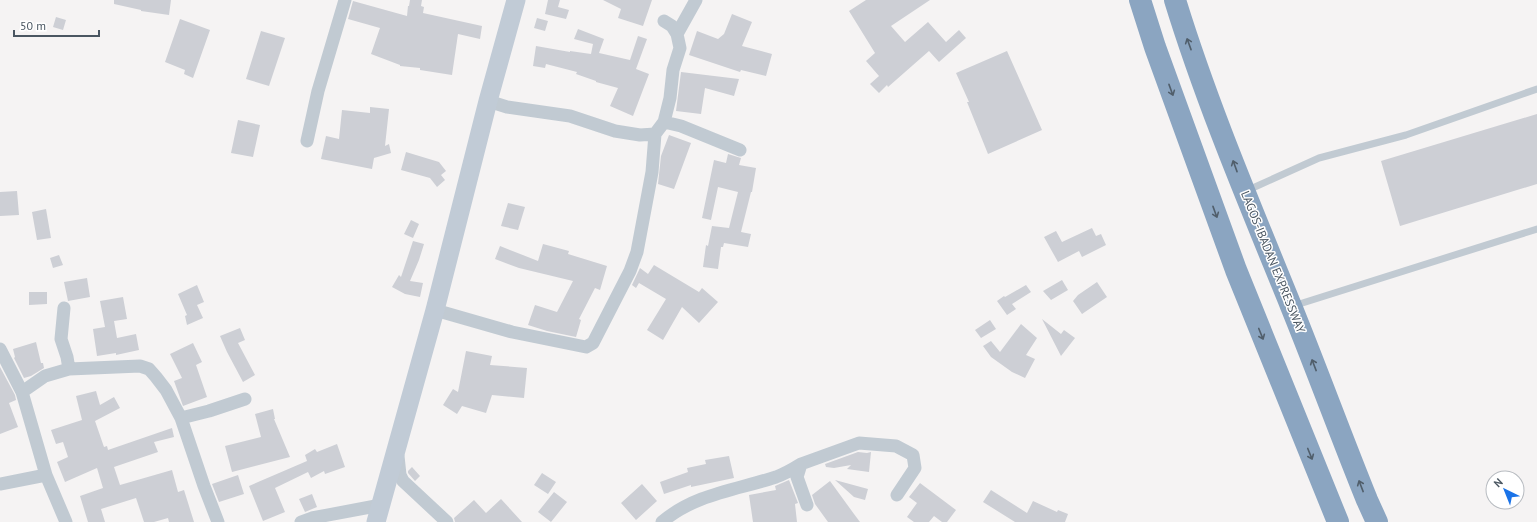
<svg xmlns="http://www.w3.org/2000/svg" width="1537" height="522" viewBox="0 0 1537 522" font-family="'PT Sans',sans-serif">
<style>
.building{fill:#cdcfd5}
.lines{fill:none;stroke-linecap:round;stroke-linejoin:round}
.lane{stroke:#c1cad2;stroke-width:7}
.street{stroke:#c1cad2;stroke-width:13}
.secondary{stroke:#c1cbd6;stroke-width:19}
.highway{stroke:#8ba5c1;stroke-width:22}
.oneway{stroke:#505e6b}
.labels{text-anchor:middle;stroke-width:3;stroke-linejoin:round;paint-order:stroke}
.street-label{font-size:12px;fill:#4a5661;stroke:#fff}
</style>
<rect width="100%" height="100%" fill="#f5f3f3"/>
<!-- building -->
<path class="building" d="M114 0H171L169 15 141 11V10L114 4Z
M410 0H422L421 6 424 7 423 13 482 26 480 39 458 34 452 75 420 70V68L400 66V65L371 54 380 28 348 19 353 1 407 16 408 6H409Z
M548 0H560L558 7 569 10 566 19 545 14Z
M603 0H652L643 26 618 18 621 9Z
M866 0H930L891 26 905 42 928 22 946 42 959 30 966 38 939 62 929 51 888 87 887 85 879 93 870 84 879 76 866 61 875 53 849 11Z
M732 14 752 22 742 46 772 54 766 76 741 70 740 72 689 55 697 31 718 39 724 34Z
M56 17 66 20 63 30 53 27Z
M537 18 548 21 545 31 534 28Z
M180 19 210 30 193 78 184 74 185 70 165 62Z
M578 29 604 39 599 53 630 60 638 36 647 39 636 69 649 74 633 116 610 106 618 88 596 82V81L576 74 577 72 546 64 545 68 533 66 536 46 570 52V51L591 54 593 44 574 39Z
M261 31 285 38 269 86 246 79Z
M1007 51 1042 130 988 154 967 102H969L956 73Z
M681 72 739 79 734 96 705 88 701 114 676 111Z
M370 107 389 109 385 146 389 144 391 153 374 158 372 169 321 159 326 136 339 139 342 110 370 113Z
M1537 114V184L1400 226 1381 161Z
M238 120 260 125 253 157 231 153Z
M669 135 691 143 674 189 658 184 661 156Z
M406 152 439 162 446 171 441 175 445 180 437 187 430 178 401 170Z
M728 154 741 158 739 165 756 168 752 192H751L741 232 751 234 748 247 724 243 723 247H721L718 269 703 267 706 245 708 246 712 226 729 228 738 192 718 187 711 220 702 218 714 160 726 163Z
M17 191 19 215 0 216V192Z
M508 203 525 207 518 230 501 226Z
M46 209 51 238 37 240 32 212Z
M411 220 419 224 413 238 404 234Z
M1092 228 1096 236 1101 234 1106 245 1082 257 1079 251 1058 262 1044 237 1056 231 1062 242Z
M413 241 424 244 419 260 410 281 423 283 420 297 405 294 392 287 399 275 401 277Z
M543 244 569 251 568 254 607 266 600 290 595 288 579 319 581 320 576 337 547 331 528 325 535 305 557 312 573 281 519 268 495 259 500 246 538 261Z
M59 255 63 265 53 268 50 258Z
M654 265 699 292 702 288 718 302 699 323 682 307 663 340 647 330 666 299 639 283 636 288 632 285 640 268 648 274Z
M87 278 90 297 68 301 64 282Z
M1062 280 1068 290 1051 300 1043 291Z
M1097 282 1107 297 1082 314 1073 301 1078 295Z
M197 285 204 302 197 305 203 318 187 325 185 316 187 315 178 294Z
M1026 285 1031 292 1012 304 1016 309 1007 315 997 301 1004 296 1005 297Z
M29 292H47V304L29 305Z
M123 297 127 319 114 321 117 338 136 334 139 350 116 355V353L97 356 93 329 105 327 100 301Z
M1042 319 1061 334 1064 330 1075 338 1061 356Z
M990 320 996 329 981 338 975 330Z
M1021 324 1037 338 1026 355 1035 359 1025 378 1012 372 991 357 983 346 991 341 1000 352Z
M240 328 245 340 238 343 255 375 243 382 227 352 220 336Z
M36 342 41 363H43L44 368 31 376 24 378 14 358 15 357 13 349Z
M193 343 202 362 196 365 207 397 183 406 174 381 182 378 170 354Z
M466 351 492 356 490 365 527 368 524 398 492 395 486 413 462 406 457 414 443 405 453 389 458 392Z
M0 367 15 395 16 400 9 403 18 427 0 434Z
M96 391 100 405 114 397 120 408 95 421 104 447 107 446 108 450 172 428 174 437 154 442 158 452 114 467 120 485 172 470 178 492 184 490 194 522H169L168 518 154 522H144L136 498 101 509 105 522H88L80 496 103 488 97 468 65 482 57 462 68 457 63 442 56 444 51 430 82 420 76 396Z
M273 409 275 419H274L290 457 232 472 225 446 261 437 255 414Z
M337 444 345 467 325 474 324 471 311 478 308 472 275 488 285 512 263 521 249 486 307 461 305 455 315 449 317 452Z
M858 452 867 453 871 452 869 472 847 469 851 465 834 468 826 467 825 464Z
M729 456 734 478 691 487V485L664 494 660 482 688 472 687 468 706 464 705 460Z
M412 467 420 476 415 481 408 473V471Z
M542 473 556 482 548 494 534 485Z
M238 475 244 494 219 502 212 484Z
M789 480 798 503 795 504 797 522H753L749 495 776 490 775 486Z
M835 480 868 489 865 500 854 497Z
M830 481 854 514 860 522H828L815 504 812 495Z
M920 483 956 510 947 522H942L934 516 929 522H914L907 517 917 503 909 497Z
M642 484 657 501 636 520 621 503Z
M991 490 1027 513 1033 501 1057 512 1058 510 1068 514 1065 522H1015L983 502Z
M554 492 567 502 551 522 538 512Z
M312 494 317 507 305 512 299 499Z
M501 499 522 522H455L454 518 474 500 486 513Z"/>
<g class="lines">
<!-- lane -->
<path class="lane" d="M1246 191 1319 158 1406 135 1537 89
M1293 306 1537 229"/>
<!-- street -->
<path class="street" d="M677 34 696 0
M488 101 507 107 570 116 615 131 640 135 655 134
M664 122 681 126 740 150
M307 141 318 91 345 0
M64 308 61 339 67 357 69 369
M435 310 512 332 586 347 593 343 630 271 637 252 652 172 655 134 664 122 670 98 673 70 680 48 677 34 672 26 664 21
M0 349 22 392 46 475 66 522
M22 392 45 376 69 369 140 366 149 369 156 377 166 390 181 418 204 486 218 522
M181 418 209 411 245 399
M398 456 400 475 403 481 447 522
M801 464 859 443 896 446 913 455 915 468 897 495
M0 484 46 475
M301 522 312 518 381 505
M662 522C695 494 736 490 776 477 784 474 793 469 801 464L797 477 807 505"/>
<!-- secondary -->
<path class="secondary" d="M376 522 435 310 488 101 516 0"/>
<!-- highway -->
<path class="highway" d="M1140 0 1155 47 1236 270 1338 522
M1175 0C1207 104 1250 205 1291 306 1317 370 1341 436 1367 500L1377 522"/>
</g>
<!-- one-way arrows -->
<defs><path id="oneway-shaft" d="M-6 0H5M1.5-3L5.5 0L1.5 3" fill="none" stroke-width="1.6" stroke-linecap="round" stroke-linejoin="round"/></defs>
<g class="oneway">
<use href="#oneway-shaft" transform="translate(1189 44) rotate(-110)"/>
<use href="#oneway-shaft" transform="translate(1171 90) rotate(70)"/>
<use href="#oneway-shaft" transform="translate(1235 166) rotate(-110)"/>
<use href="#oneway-shaft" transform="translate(1215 212) rotate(70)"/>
<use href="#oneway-shaft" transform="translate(1261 334) rotate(68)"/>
<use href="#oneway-shaft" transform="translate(1314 365) rotate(-111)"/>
<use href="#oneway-shaft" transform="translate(1310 454) rotate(68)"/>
<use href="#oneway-shaft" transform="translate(1361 486) rotate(-111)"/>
</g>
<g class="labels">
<!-- street labels -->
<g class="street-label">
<text transform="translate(1273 262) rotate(68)" y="4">LAGOS-IBADAN EXPRESSWAY</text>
</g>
</g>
<!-- north arrow -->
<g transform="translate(1505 490) rotate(317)"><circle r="19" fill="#ffffff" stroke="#b7bbc0"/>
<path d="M0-3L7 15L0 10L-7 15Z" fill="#1a73e8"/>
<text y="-6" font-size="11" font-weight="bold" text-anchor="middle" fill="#4a5661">N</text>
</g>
<!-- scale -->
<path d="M14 30v6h85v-6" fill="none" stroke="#4a5661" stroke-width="2"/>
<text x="20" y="30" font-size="12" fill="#4a5661" stroke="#ffffff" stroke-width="3" paint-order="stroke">50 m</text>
</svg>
